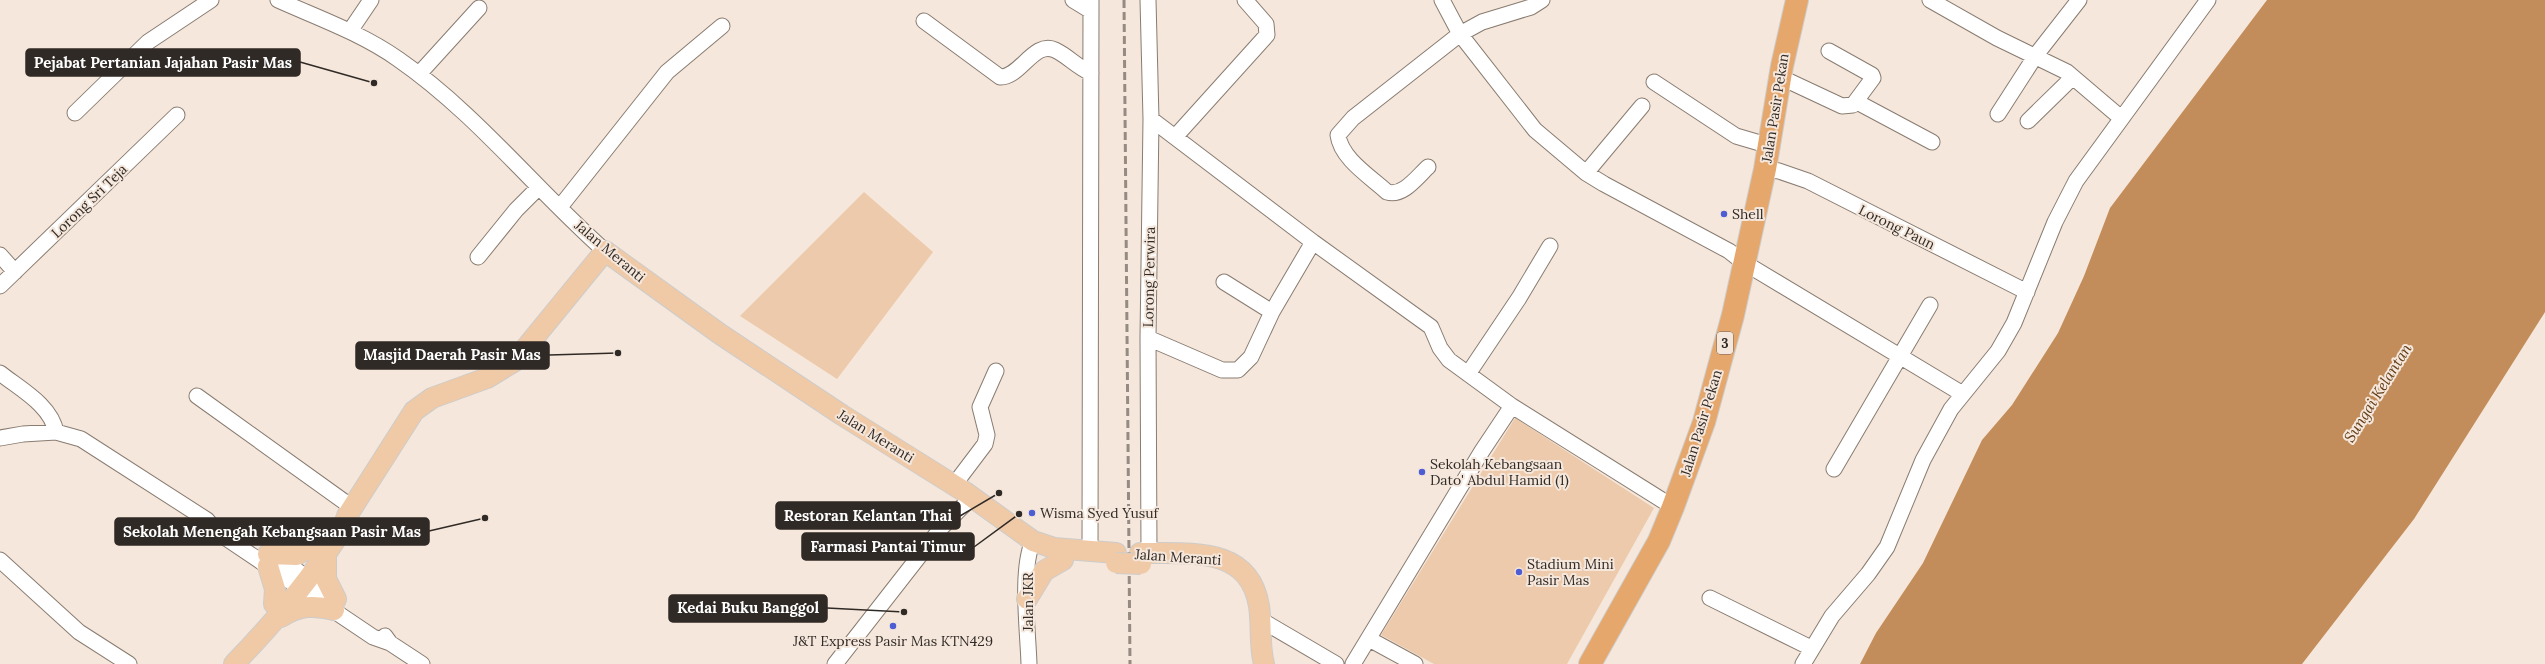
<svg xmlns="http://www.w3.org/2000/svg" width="2545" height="664" viewBox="0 0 2545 664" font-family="Lora,serif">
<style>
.green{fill:#edcaab}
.water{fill:#c28d5a}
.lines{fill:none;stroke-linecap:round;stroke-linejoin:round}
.minor-casing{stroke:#897c71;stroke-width:17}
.major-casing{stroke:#cdcccb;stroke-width:22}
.highway-casing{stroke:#cdcccb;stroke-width:24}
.minor{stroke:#fff;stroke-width:15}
.major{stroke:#f0caa7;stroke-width:20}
.highway{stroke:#e6a76c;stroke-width:22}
.rail{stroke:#958b83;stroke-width:3;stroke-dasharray:8 4;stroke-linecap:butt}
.major-bridge-casing{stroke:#cdcccb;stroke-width:22;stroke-linecap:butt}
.major-bridge{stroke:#f0caa7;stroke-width:20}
.poi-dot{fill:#4f5dd3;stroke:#f5e7db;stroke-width:1.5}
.labels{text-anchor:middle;stroke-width:4;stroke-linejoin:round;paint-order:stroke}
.shield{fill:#f5e7db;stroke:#6b635c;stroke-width:1}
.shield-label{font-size:13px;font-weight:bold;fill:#302a26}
.street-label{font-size:14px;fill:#302a26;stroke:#f5e7db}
.poi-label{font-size:14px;fill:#302a26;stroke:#f5e7db;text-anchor:start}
.water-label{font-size:15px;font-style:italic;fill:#613c16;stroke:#f5e7db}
.leader{fill:none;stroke:#302a26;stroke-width:1.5}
.callout-dot{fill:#302a26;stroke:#f5e7db;stroke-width:1.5}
.callout{fill:#302a26;stroke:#302a26;stroke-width:1.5}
.callout-label{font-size:15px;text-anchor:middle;font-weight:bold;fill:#fff}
</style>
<rect width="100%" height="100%" fill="#f5e7db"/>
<!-- green -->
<path class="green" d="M864 192 933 252 837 379 740 316Z
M1515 418 1654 508 1567 664H1434L1381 635Z"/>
<!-- water -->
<path class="water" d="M2267 0H2545V312L2414 519 2302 664H1860L1876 633 1923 563 1982 440 2012 405 2058 333 2084 276 2110 208Z"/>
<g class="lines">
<!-- minor casing -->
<g class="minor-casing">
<path id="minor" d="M278 0C318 18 361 33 398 59 476 113 534 188 605 251
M1073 0 1091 11
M1148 0 1151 119 1148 338 1149 553
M1442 0 1460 34 1535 130 1586 173 1604 184 1729 251 1743 262 1961 393
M1930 0 1997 38 2067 72 2121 118
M924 21 1000 77C1020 78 1034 40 1055 50 1068 56 1077 67 1091 73
M350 31 371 0
M419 74 479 8
M1780 77 1842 106 1853 105 1873 78 1872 75 1829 51
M1654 82 1736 136 1770 146
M1857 102 1932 142
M75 113 148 42 211 0
M1998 114 2036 55 2079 0
M1151 119 1313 242 1431 327 1440 348 1449 360 1512 406 1673 507
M2028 121 2073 77
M1175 137 1267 35 1266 24 1245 0
M1428 167C1417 177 1403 197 1387 192 1371 177 1341 159 1338 135L1353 118 1460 34 1482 22 1531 7 1542 0
M1765 169 1779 171 1808 181 2027 292
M1586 173 1642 106
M560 207 667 72 722 26
M0 255 15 272
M478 257 516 210 539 187
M1224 282 1272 312
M0 286 177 115
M1148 338 1222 370H1238L1251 357 1272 312 1313 242
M0 373C20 389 51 405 56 432
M1468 374 1519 298 1550 246
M197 396 353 508
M0 438 23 434 56 432 81 439 207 520 217 532 373 637 390 643
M1834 469 1930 305
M954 485 985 444 987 435 980 407 996 371
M1090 552 1091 0
M269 554 299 572 334 597
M0 560 79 632 129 664
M1710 598 1811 648
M1261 620 1336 664
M385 636 390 643 422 664
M1369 639 1415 664
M835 664 942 527 972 497
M1029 664C1028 631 1020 570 1033 541
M1353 664 1482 451 1512 406
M1803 664 1832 616 1868 574 1887 547 1923 460 1951 409 1998 351 2014 323 2055 222 2076 181 2208 0"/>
</g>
<!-- major casing -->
<g class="major-casing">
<path id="major" d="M326 553V579L336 599
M1140 553C1189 554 1249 545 1259 606 1262 625 1259 646 1264 664
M268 554 296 555 325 540
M268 566 275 589 274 604
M1027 599 1044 571 1063 560
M281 617C300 605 313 605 334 610
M234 664C266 631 295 598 321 561 331 546 342 533 347 516L414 411 432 398 487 378 515 361 605 251 720 334 842 415 965 492 1033 541 1054 548 1116 553"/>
</g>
<!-- highway casing -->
<g class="highway-casing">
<path id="highway" d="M1590 664 1659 541 1673 507 1704 422 1733 315 1765 169 1782 66 1797 0"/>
</g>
<!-- minor -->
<use href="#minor" class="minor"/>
<!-- major -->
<use href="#major" class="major"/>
<!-- highway -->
<use href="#highway" class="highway"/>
<!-- rail -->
<path class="rail" d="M1124 0 1130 664"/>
<!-- major-bridge casing -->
<g class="major-bridge-casing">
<path id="major-bridge" d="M1116 563 1141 564"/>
</g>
<!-- major-bridge -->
<use href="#major-bridge" class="major-bridge"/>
</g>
<!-- markers -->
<g class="poi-dot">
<circle cx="1724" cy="214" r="4"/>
<circle cx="1422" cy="472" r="4"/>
<circle cx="1032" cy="513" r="4"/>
<circle cx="1519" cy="572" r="4"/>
<circle cx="893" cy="626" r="4"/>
</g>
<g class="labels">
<!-- shield labels -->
<rect class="shield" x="1717" y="332" width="16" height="22" rx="3"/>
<g class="shield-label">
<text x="1725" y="348">3</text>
</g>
<!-- street labels -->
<g class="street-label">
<text transform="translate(1775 108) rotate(-81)" y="5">Jalan Pasir Pekan</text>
<text transform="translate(89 201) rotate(-44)" y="5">Lorong Sri Teja</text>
<text transform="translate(1897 227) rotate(26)" y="5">Lorong Paun</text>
<text transform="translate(610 251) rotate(40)" y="5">Jalan Meranti</text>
<text transform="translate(1149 277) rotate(-89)" y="5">Lorong Perwira</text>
<text transform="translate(1701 423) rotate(-73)" y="5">Jalan Pasir Pekan</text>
<text transform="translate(876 436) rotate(32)" y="5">Jalan Meranti</text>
<text transform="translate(1178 557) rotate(4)" y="5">Jalan Meranti</text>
<text transform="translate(1028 602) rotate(-90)" y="5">Jalan JKR</text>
</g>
<!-- poi labels -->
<g class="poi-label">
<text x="1732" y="219">Shell</text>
<text x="1430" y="469">Sekolah Kebangsaan<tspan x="1430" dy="16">Dato' Abdul Hamid (1)</tspan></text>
<text x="1040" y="518">Wisma Syed Yusuf</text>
<text x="1527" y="569">Stadium Mini<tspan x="1527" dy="16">Pasir Mas</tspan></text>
<text x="893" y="646" text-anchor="middle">J&amp;T Express Pasir Mas KTN429</text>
</g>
<!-- water labels -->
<g class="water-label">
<text transform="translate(2378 393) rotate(-58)" y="5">Sungai Kelantan</text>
</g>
</g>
<!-- callouts -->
<path class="leader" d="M374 83L300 62M618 353L549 355M999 493L960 516M485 518L429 531M1019 514L974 547M904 612L827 608"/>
<g class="callout-dot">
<circle cx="374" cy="83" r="4"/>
<circle cx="618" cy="353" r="4"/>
<circle cx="999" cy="493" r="4"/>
<circle cx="485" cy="518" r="4"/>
<circle cx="1019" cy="514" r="4"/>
<circle cx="904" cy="612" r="4"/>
</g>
<g class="callout">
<rect x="26" y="49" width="274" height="27" rx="4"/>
<rect x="356" y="342" width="193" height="27" rx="4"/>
<rect x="776" y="502" width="184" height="27" rx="4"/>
<rect x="115" y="518" width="314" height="27" rx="4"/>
<rect x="802" y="533" width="172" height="27" rx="4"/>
<rect x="669" y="595" width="158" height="27" rx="4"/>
</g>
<g class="callout-label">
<text x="163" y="68">Pejabat Pertanian Jajahan Pasir Mas</text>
<text x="452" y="360">Masjid Daerah Pasir Mas</text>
<text x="868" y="521">Restoran Kelantan Thai</text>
<text x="272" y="537">Sekolah Menengah Kebangsaan Pasir Mas</text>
<text x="888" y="552">Farmasi Pantai Timur</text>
<text x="748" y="613">Kedai Buku Banggol</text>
</g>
</svg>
